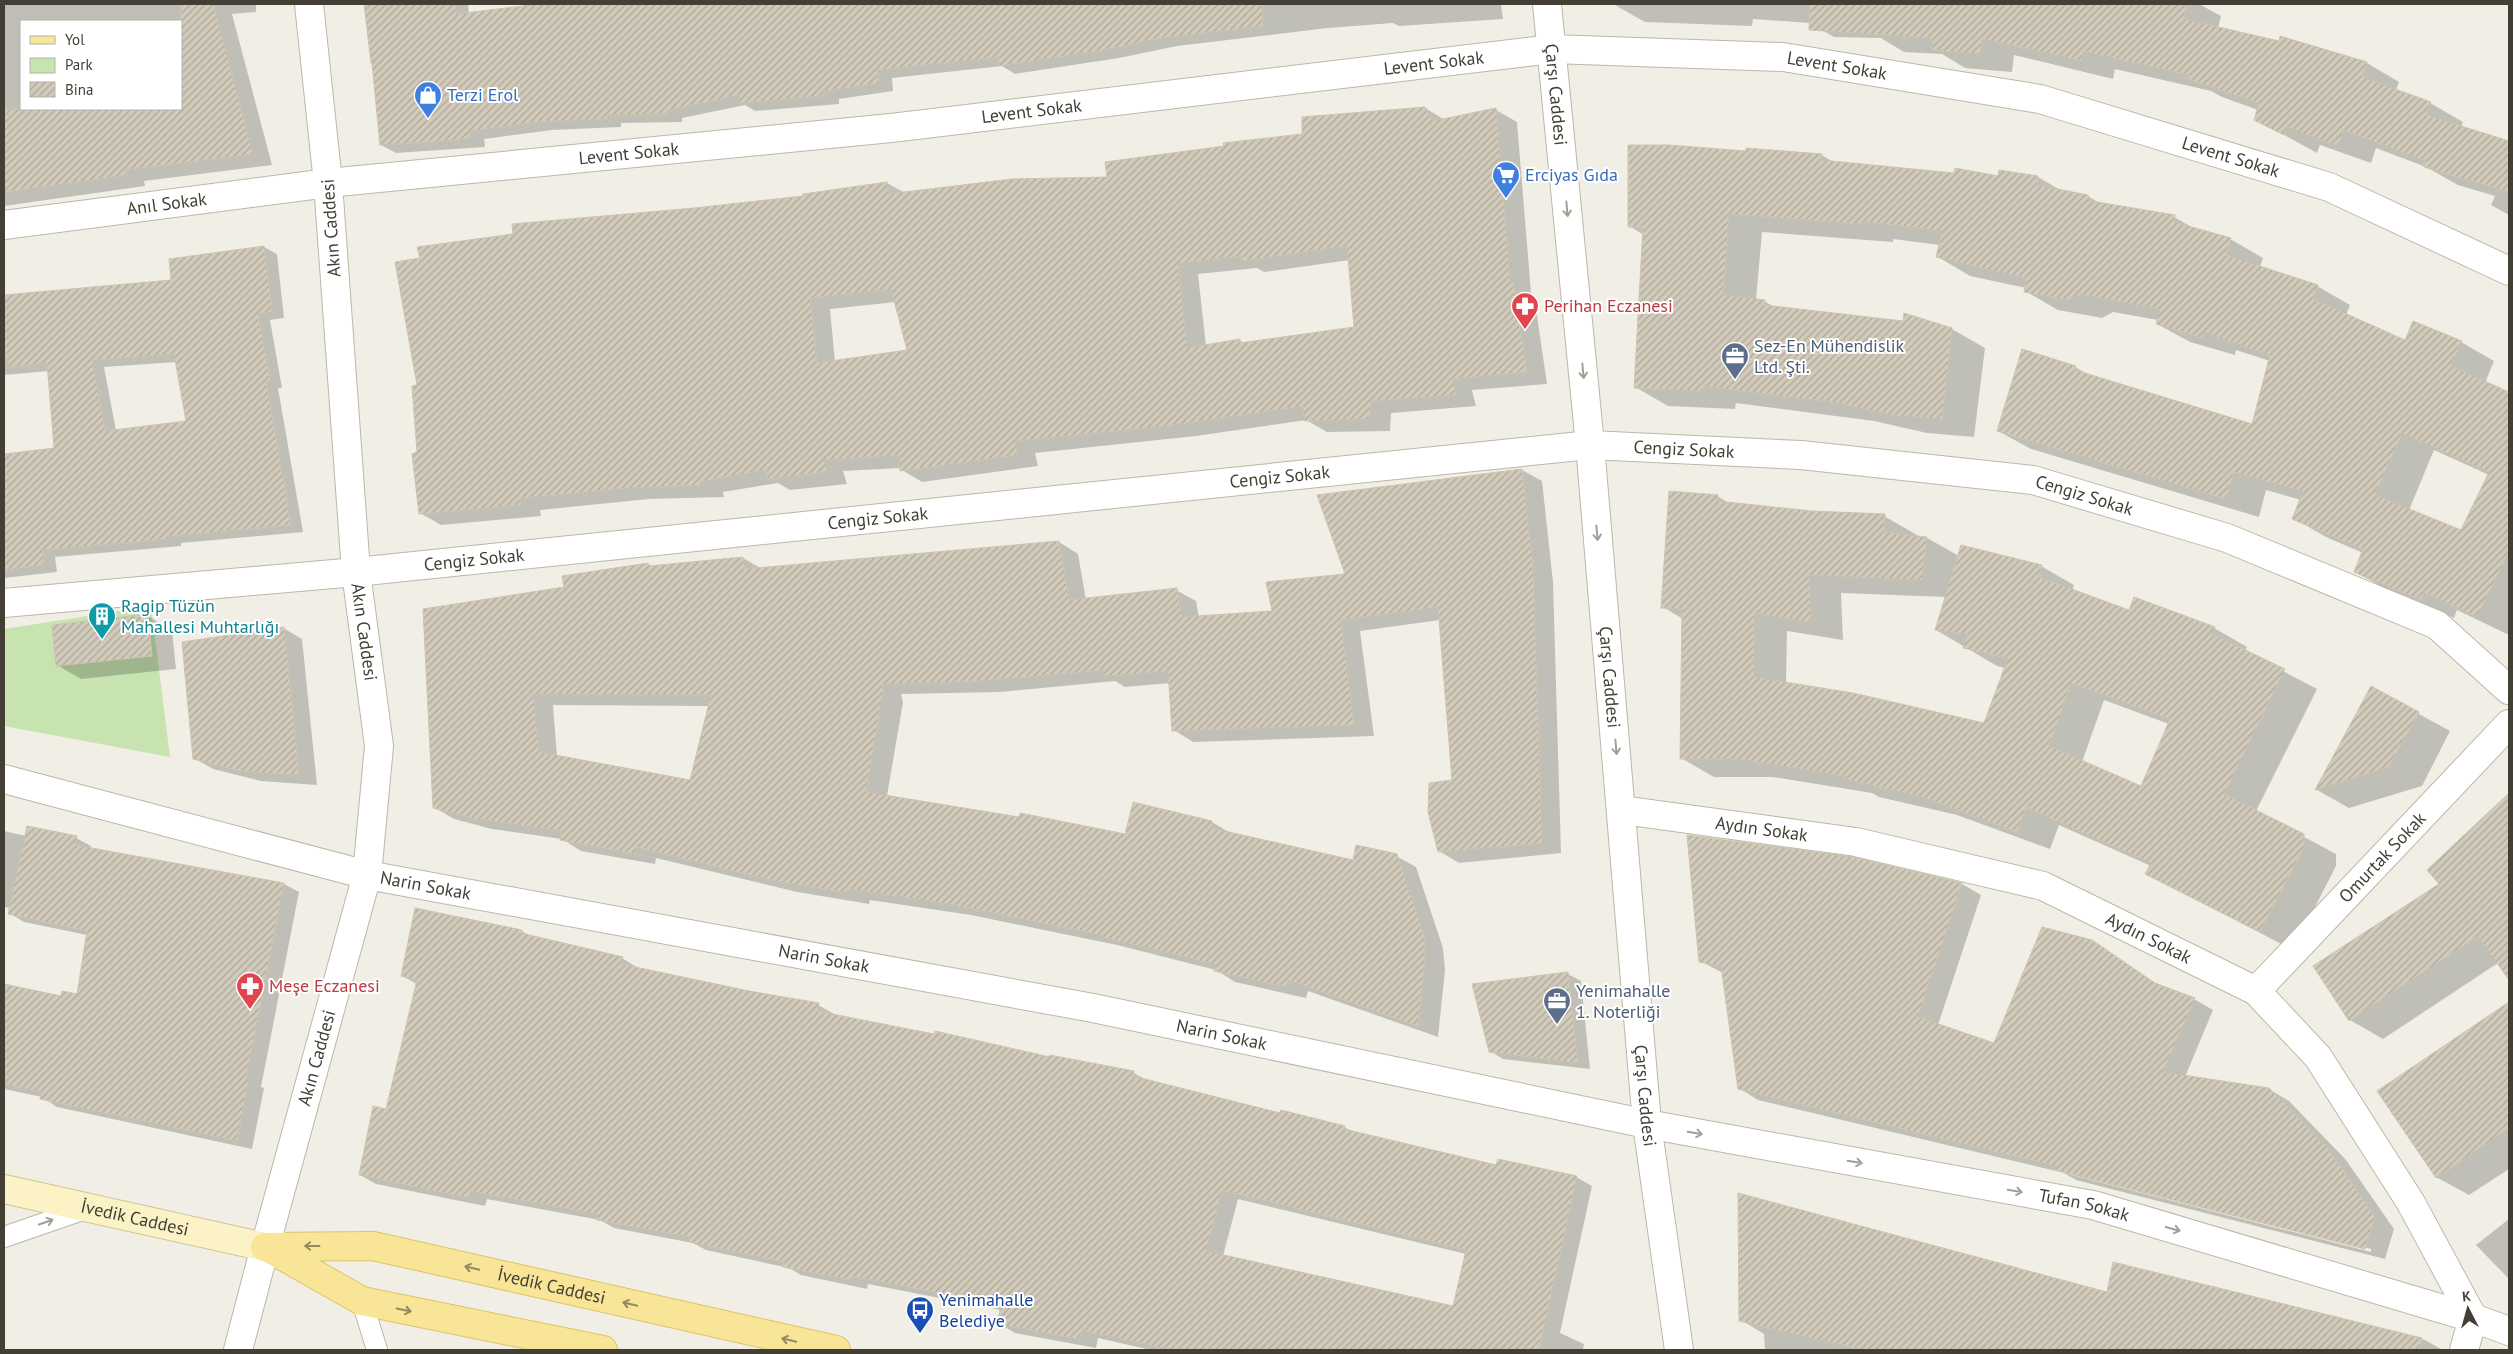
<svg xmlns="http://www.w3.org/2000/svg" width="2513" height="1354" viewBox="0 0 2513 1354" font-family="'PT Sans',sans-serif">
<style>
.park{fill:#c7e4b0}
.shadow{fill:#0003;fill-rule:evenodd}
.building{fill:url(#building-hatch);stroke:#ccc4af;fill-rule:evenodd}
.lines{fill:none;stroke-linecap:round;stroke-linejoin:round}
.service-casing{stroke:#bcb7a8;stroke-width:22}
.minor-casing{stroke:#bcb7a8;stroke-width:30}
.tertiary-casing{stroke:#bcb7a8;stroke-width:30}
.secondary-casing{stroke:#cfc597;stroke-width:30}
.primary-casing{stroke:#dcc468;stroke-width:30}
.service{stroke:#fff;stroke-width:20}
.minor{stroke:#fff;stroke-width:28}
.tertiary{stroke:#fff;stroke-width:28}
.secondary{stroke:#fbf3c5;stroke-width:28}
.primary{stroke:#f8e597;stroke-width:28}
.oneway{stroke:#a19f9a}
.oneway2{stroke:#948a61}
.labels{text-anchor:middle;stroke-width:4;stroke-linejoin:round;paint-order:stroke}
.street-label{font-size:18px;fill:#433f35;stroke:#fff}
.shop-label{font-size:18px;fill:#366cbe;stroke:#fff;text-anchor:start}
.health-label{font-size:18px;fill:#be3a42;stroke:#fff;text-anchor:start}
.service-label{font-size:18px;fill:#4e5e75;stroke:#fff;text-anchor:start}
.culture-label{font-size:18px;fill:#0d838f;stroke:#fff;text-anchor:start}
.transit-label{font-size:18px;fill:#164399;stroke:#fff;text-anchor:start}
</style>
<defs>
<pattern id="building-hatch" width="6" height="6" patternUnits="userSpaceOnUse" patternTransform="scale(1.25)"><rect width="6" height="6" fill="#d2cbbb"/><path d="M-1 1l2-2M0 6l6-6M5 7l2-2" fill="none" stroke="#aca699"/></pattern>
</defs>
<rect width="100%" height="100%" fill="#f1efe5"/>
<!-- park -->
<path class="park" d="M151 606 170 757 4 726V629Z"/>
<!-- shadow -->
<path class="shadow" d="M4 4H256V12L232 14 272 165 144 181 145 186 4 206ZM21 21H181V109H21Z
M365 4H468L469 13 529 6 528 4H1501L1503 19 1399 26 1393 23 1328 28 1177 46 1119 58 1015 74 1002 66 892 78 893 91 839 99V104L755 111 745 105 682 118V122L621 123V127L552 130 484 139 485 147 396 153 381 145 374 63Z
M1613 4H2199L2221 16 2218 28 2279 43 2281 37 2367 63 2399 82 2396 90 2430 103 2463 122 2461 127 2509 142V215L2491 205 2495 196 2458 185 2426 167 2376 148 2371 163 2320 145 2317 153 2255 119 2258 110 2222 97 2211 91 2115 69 2113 79 2014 55 2012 72 1965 68 1942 54 1904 52 1881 38 1834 37 1810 23 1753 19 1752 26 1645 22Z
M1425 108 1445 120 1496 110 1517 122 1531 293 1534 295 1547 384 1472 390 1476 406 1391 413 1390 431 1327 432 1306 420 1196 436 1035 453 1038 466 922 482 902 470 901 468 843 471 847 484 790 490 778 483 723 492 724 497 649 499 540 510 541 516 441 525 420 513 418 386 694 210 805 197 887 183 905 193 1109 178ZM1350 260 1356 328 1246 344 1239 340 1206 346 1198 274 1257 268 1264 272ZM896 302 909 351 835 362 830 309Z
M1747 152 1821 155 1834 162 1999 178 2038 177 2062 191 2088 196 2101 204 2174 217 2197 230 2230 239 2263 258 2260 267 2317 286 2350 305 2346 315 2406 342H2461L2494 361 2485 383 2509 394V635L2457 610 2454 618 2388 590 2355 572 2363 553 2326 537 2293 518 2301 500 2266 490 2259 517 2031 449 1998 431 2075 367 2091 376 2253 426 2270 361 2236 350 2235 355 2190 342 2157 324 2158 320 2113 312 2102 318 2058 310 2025 291 2026 288 1970 276 1938 257 1940 245 1893 239V242L1762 232 1756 300 1764 301 1774 307 1904 323 1905 315 1952 329 1985 348 1974 437 1927 433 1874 421 1736 403 1735 409 1668 406 1635 387 1644 235 1629 226ZM2434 450 2489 475 2462 532 2409 510Z
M264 247 277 254 284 318 270 320 282 388H278L303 532 181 543V546L55 557 57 572 4 578V455L56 449 49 371 4 375V297L173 281 171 260ZM177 362 187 422 116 431 104 367Z
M1522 470 1542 481 1553 582 1561 853 1459 863 1439 851 1453 781 1440 620 1360 631 1374 736 1193 742 1174 730 1170 683 1125 687 1115 681 999 692 901 694 903 702 887 796 1126 836 1212 822 1232 834 1354 861 1396 856 1416 867 1443 948 1445 970 1438 1037 1308 991 1306 998 1235 982 1216 970 1117 945 971 915 870 900 869 904 797 892 656 858 655 864 581 851 562 839 492 829 454 819 434 807 565 588 648 564 652 566 743 558 762 569 1059 542 1078 554 1086 600 1176 590 1196 601 1199 618 1274 613 1347 575ZM553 705 710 706 691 781 557 757Z
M1717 496 1729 503 1812 513 1884 516 1917 535V537L1927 538 1959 556 2041 566 2074 585 2072 591 2130 612 2214 628 2247 647 2245 651 2317 689 2256 811 2336 854V866L2293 950 2147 874 2151 866 2059 825 2050 849 1957 815 1879 797 1872 793 1773 777H1714L1681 758 1683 619 1663 607ZM1841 593 1946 597 1936 630 1997 666 2005 668 1984 725 1786 683 1787 631 1843 640ZM2104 700 2169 724 2141 788 2082 762Z
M148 616 172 630 176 669 81 679 57 665Z
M283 628 302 639 317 785 261 781 213 769 194 758Z
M2371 688 2450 731 2422 786 2349 808 2317 790Z
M2497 806 2509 812V978L2498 963 2383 1039 2350 1020Z
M4 831 26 836 76 838 91 846V849L284 884 299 892 261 1087 264 1088 252 1149 57 1107 42 1097 4 1089V986L62 997 78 995 87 935 24 922 9 913 10 908 4 907Z
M1853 859 1962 884 1981 895 1938 1025 1994 1044 2091 941 2161 987 2194 999 2213 1010 2185 1077 2269 1089 2289 1101 2346 1160 2394 1229 2385 1259 2076 1180 2064 1173 1758 1100 1739 1088 1723 973 1700 961ZM2065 1171 2371 1249V1252L2068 1174Z
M522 931 532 937 622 958 638 968 748 992 818 1005 834 1014V1016L1051 1059V1056L1134 1073 1150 1082 1281 1115 1344 1127 1355 1133 1497 1166 1576 1177 1592 1186 1560 1333 1584 1344 1583 1350H1151L1098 1338 1096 1348 1015 1333 998 1323 1001 1310 868 1284 867 1289 801 1275 789 1268 706 1250 693 1243 614 1228 600 1220 487 1199 485 1206 376 1184 360 1175 387 1111 417 984 402 976ZM1238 1199 1466 1254 1454 1307 1223 1256Z
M1568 974 1581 981 1590 1069 1503 1059 1490 1051Z
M2509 1004V1169L2469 1195 2436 1177 2379 1091Z
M2509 1219V1279L2476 1245Z
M2114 1264 2425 1340 2443 1350H1765L1764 1334 1741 1320 2108 1293Z"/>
<!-- building -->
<path class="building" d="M181 4H213L253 154 125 170 126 175 4 192V109H181Z
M364 4H455L456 14 539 4H1262L1263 26 1161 38 1104 50 999 66V57L877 70 879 83 824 91V96L739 103V95L668 110V114L606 115 607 119 536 122 470 131V139L380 145 372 63H371Z
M1810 4H2187L2184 19 2279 41 2280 36 2367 62 2362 77 2431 102 2426 115 2509 141V192L2424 167 2426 161 2343 130 2338 146 2287 127 2284 135 2254 120 2259 103 2188 79 2189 75 2083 51 2081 61 1982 38 1980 54 1932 50 1933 38 1809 30Z
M1425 107 1433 121 1496 108 1510 282H1513L1527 372 1452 379 1456 395 1371 401 1369 419 1305 421 1303 406 1174 425 1015 441 1018 455 900 471 899 455 824 460 827 472 768 479 766 470 703 481V485L627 488 520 498 521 505 419 514 412 454 417 452 412 386 417 385 395 262 420 258 417 247 513 234 512 224 694 208 803 196V194L887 182 888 194 1012 179 1107 177 1105 162 1224 146 1223 143 1302 134V117ZM1347 246 1354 327 1240 343V339L1187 348 1178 263 1242 256 1243 261ZM891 289 907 350 817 363 810 298Z
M1628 145H1669L1746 151V148L1822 154 1821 160 1954 173 1955 168 1998 176 1999 170 2038 176 2037 185 2088 195 2091 201 2175 215 2174 222 2231 238 2226 255 2318 285 2313 299 2405 340 2413 321 2462 341 2451 366 2509 392V551L2477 617 2424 592 2421 600 2354 572 2363 549 2292 519 2303 491 2234 472 2226 499 1997 431 2022 349 2076 366 2075 370 2252 424 2270 355 2204 332 2202 338 2156 324 2160 309 2080 294 2068 300 2024 292 2026 278 1936 257 1942 231 1861 221V224L1729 214 1723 295 1765 300 1764 305 1903 321 1904 313 1952 328 1942 419 1893 415 1840 403 1704 386 1703 391 1634 388 1643 227H1628ZM2402 433 2489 472 2461 530 2375 495Z
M264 246 272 311 258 314 270 381H266L291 525 169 536V539L43 550 44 565 4 570V454L54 448 47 363 8 367 4 348V295L171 280 169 259ZM174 354 186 421 105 431 92 360Z
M1522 469 1533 570 1542 843 1438 852 1428 812 1429 783 1452 780 1438 607 1341 620 1354 725 1172 731 1168 671 1104 676V670L978 681 882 684 883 690 866 792 1019 817 1020 813 1125 834 1133 802 1212 821 1211 828 1353 860 1356 845 1397 854 1424 936 1425 958 1418 1026 1288 980 1286 987 1214 971 1216 964 1101 937 1102 935 950 904 850 889 849 893 776 881 637 847 635 854 560 840 562 831 471 818 433 808 423 609 564 587 562 576 648 563 649 566 743 557 744 569 1059 541 1069 600 1177 588 1182 617 1272 611 1266 582 1345 574 1317 495ZM533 694 711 695 690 780 539 752Z
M1669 491 1718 495 1717 501 1812 511 1885 514 1884 532 1927 537 1922 580 1809 575 1811 622 1754 613V677L1853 693 1984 723 2008 658 1963 648 1968 634 1935 630 1961 545 2042 565 2039 577 2129 610 2134 597 2215 627 2212 634 2285 669 2224 794 2304 834V847L2260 932 2145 874 2151 863 2026 807 2017 832 1923 797 1845 779V776L1740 759H1680L1682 609 1661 608ZM2071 683 2170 719 2141 786 2049 746Z
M148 614 152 656 56 666 52 625Z
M284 627 299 775 241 771 193 759 182 642Z
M2371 686 2419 712 2389 767 2315 790Z
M2509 793V980L2478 936 2349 1021 2313 966 2439 884 2427 870Z
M27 826 77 836 75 845 284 883 246 1078H249L237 1141 40 1099 42 1092 4 1084V984L61 996 62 991 77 994 87 931 8 914Z
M1687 835 1853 857 1962 883 1918 1017 1994 1043 2042 927 2092 940 2155 983 2195 998 2163 1072 2269 1088 2327 1147 2375 1217 2365 1249 2055 1170 2056 1166 1738 1089 1721 966 1699 962Z
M415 908 522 930 521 933 623 957 621 964 749 991 819 1003 817 1011 934 1034 935 1031 1050 1057V1055L1134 1071 1133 1076 1280 1113 1281 1110 1345 1126 1344 1129 1496 1165 1498 1159 1577 1176 1539 1350H1172L1082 1330 1080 1339 997 1324 1001 1305 852 1276 851 1280 783 1267 784 1262 689 1242 690 1237 597 1220 598 1214 470 1191 469 1198 359 1175 373 1106 386 1109 417 980 401 976ZM1222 1190 1466 1250 1453 1306 1206 1251Z
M1568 972 1578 1063 1489 1052 1472 984Z
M2509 1002V1128L2436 1178 2377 1091Z
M1738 1193 2107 1292 2113 1262 2422 1338 2420 1350H1864L1739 1321Z"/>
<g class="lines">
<!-- service casing -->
<g class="service-casing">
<path id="service" d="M4 1237 88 1208
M362 1301 377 1350"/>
</g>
<!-- minor casing -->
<g class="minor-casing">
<g id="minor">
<path id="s1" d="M4 225 328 183 891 128 1552 49 1783 57 2040 99 2329 187 2509 271"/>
<path id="s2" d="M4 603 356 572 1590 445 1801 455 2033 480 2227 538 2437 625 2509 690"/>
<path id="s3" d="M4 779 367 875 1093 1008 1647 1124 2093 1205 2473 1318 2509 1331"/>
<path id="s4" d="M1622 810 1856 842 2043 886 2256 991 2318 1057 2411 1203 2473 1318 2464 1350"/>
<path id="s5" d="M2256 991 2509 724"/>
<path d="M238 1350 265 1247"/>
</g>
</g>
<!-- tertiary casing -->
<g class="tertiary-casing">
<g id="tertiary">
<path id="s6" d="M1547 4 1590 445 1647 1124 1679 1350"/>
<path id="s7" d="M265 1247 367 875 379 746 356 572 328 183 309 4"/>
</g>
</g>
<!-- secondary casing -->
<g class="secondary-casing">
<g id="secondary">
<path id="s8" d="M4 1189 265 1247"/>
</g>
</g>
<!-- primary casing -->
<g class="primary-casing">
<g id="primary">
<path id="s9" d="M265 1247 373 1246 836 1350"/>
<path d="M267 1247 362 1301 603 1350"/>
</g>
</g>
<!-- service -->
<use href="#service" class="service"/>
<!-- minor -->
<use href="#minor" class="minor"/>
<!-- tertiary -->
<use href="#tertiary" class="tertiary"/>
<!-- secondary -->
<use href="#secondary" class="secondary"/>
<!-- primary -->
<use href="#primary" class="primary"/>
</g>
<!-- one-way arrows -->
<defs><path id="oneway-shaft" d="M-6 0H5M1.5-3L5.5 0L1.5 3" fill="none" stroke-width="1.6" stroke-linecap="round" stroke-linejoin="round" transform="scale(1.25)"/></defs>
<g class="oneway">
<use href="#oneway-shaft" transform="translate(1567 209) rotate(85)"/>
<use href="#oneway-shaft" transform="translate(1583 371) rotate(85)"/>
<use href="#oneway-shaft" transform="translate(1597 533) rotate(85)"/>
<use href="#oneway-shaft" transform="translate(1616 747) rotate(85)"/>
<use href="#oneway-shaft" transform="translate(1695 1133) rotate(10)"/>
<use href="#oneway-shaft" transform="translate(1855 1162) rotate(10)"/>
<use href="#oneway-shaft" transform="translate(2015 1191) rotate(10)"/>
<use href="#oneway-shaft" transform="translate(46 1222) rotate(-19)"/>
<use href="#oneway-shaft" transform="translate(2173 1229) rotate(16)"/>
</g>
<g class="oneway2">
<use href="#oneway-shaft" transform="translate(312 1246) rotate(180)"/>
<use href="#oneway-shaft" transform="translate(472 1268) rotate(-167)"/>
<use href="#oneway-shaft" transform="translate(630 1304) rotate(-167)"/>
<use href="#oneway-shaft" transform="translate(404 1310) rotate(12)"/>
<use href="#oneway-shaft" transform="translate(789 1340) rotate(-167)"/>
</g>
<!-- icons -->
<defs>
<g id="shop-pin" transform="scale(1.4375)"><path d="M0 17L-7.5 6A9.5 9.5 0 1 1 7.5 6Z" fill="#3f7fe0" stroke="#fff"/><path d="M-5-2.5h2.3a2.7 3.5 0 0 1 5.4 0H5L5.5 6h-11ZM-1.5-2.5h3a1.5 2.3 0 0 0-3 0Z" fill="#fff"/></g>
<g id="supermarket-pin" transform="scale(1.4375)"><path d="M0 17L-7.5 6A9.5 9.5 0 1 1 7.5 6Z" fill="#3f7fe0" stroke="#fff"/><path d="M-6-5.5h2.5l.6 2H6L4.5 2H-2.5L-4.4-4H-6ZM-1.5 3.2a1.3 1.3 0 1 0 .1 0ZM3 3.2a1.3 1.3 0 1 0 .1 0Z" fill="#fff"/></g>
<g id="pharmacy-pin" transform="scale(1.4375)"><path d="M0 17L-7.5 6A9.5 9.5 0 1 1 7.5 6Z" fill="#e0444e" stroke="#fff"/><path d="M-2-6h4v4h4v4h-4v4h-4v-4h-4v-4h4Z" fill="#fff"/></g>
<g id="office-pin" transform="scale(1.4375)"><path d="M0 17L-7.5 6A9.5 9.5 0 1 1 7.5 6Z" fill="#5c6f8a" stroke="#fff"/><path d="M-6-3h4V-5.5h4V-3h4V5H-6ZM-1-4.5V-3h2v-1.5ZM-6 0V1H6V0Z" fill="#fff"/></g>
<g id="building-pin" transform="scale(1.4375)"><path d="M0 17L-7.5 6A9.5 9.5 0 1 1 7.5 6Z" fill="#0f9aa8" stroke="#fff"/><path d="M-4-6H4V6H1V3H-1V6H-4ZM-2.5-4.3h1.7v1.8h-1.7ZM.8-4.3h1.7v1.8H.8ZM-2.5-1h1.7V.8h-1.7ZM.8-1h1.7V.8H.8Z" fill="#fff"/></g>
<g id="bus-pin" transform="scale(1.4375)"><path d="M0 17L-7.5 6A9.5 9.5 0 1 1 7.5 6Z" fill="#1a4fb4" stroke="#fff"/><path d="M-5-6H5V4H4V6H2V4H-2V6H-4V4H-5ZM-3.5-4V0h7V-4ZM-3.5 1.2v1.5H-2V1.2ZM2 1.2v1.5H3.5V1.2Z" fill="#fff"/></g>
</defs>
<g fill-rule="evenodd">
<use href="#shop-pin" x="428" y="95"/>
<use href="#supermarket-pin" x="1506" y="175"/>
<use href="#pharmacy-pin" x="1525" y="306"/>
<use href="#office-pin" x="1735" y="356"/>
<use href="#building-pin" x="102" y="616"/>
<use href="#pharmacy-pin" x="250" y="986"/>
<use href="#office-pin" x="1557" y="1001"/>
<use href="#bus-pin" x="920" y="1310"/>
</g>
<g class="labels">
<!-- street labels -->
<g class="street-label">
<text dy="6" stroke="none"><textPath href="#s1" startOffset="1439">Levent Sokak</textPath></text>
<text dy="6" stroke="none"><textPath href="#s1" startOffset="1844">Levent Sokak</textPath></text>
<text dy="6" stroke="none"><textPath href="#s6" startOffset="91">Çarşı Caddesi</textPath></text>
<text dy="6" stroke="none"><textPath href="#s1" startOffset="1034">Levent Sokak</textPath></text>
<text dy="6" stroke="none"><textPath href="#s1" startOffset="629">Levent Sokak</textPath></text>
<text dy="6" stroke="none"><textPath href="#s1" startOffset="2249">Levent Sokak</textPath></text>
<text dy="6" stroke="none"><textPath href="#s1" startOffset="164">Anıl Sokak</textPath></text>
<text transform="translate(331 228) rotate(-94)" y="6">Akın Caddesi</text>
<text dy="6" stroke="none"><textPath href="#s2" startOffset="1688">Cengiz Sokak</textPath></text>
<text dy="6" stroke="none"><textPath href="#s2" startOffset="1282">Cengiz Sokak</textPath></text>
<text dy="6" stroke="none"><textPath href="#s2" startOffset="2092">Cengiz Sokak</textPath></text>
<text dy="6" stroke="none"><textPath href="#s2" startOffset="878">Cengiz Sokak</textPath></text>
<text dy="6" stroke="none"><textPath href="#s2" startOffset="472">Cengiz Sokak</textPath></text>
<text transform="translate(364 632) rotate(82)" y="6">Akın Caddesi</text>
<text dy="6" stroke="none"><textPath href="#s6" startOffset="676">Çarşı Caddesi</textPath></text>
<text dy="6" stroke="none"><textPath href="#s4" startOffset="141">Aydın Sokak</textPath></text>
<text dy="6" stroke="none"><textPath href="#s5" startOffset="184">Omurtak Sokak</textPath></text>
<text dy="6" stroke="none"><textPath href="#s3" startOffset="435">Narin Sokak</textPath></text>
<text dy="6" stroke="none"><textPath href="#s4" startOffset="546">Aydın Sokak</textPath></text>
<text dy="6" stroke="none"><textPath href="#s3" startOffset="840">Narin Sokak</textPath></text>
<text dy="6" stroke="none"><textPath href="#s3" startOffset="1245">Narin Sokak</textPath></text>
<text dy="6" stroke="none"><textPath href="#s7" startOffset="196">Akın Caddesi</textPath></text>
<text dy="6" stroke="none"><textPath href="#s6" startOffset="1096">Çarşı Caddesi</textPath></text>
<text dy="6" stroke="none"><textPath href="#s3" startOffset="2124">Tufan Sokak</textPath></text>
<text dy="6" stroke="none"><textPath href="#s8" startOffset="134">İvedik Caddesi</textPath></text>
<text dy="6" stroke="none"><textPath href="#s9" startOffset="291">İvedik Caddesi</textPath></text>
</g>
<!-- shop labels -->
<g class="shop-label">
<text x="447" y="101">Terzi Erol</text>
<text x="1525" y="181">Erciyas Gıda</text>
</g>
<!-- health labels -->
<g class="health-label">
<text x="1544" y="312">Perihan Eczanesi</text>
<text x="269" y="992">Meşe Eczanesi</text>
</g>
<!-- service labels -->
<g class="service-label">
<text x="1754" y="352">Sez-En Mühendislik<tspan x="1754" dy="21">Ltd. Şti.</tspan></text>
<text x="1576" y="997">Yenimahalle<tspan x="1576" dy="21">1. Noterliği</tspan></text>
</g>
<!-- culture labels -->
<g class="culture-label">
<text x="121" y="612">Ragip Tüzün<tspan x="121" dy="21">Mahallesi Muhtarlığı</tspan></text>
</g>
<!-- transit labels -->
<g class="transit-label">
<text x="939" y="1306">Yenimahalle<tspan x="939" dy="21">Belediye</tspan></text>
</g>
</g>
<!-- border -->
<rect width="2513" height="1354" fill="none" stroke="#433f35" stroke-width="10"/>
<!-- legend -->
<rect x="20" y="20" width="162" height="90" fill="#ffffff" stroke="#b4b2ae"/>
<rect x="30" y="36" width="25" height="8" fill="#f8e597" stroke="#b4b2ae"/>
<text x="65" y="45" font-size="15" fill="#433f35">Yol</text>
<rect x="30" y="58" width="25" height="15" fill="#c7e4b0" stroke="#b4b2ae"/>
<text x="65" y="70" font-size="15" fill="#433f35">Park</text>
<rect x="30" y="82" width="25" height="15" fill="url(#building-hatch)" stroke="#b4b2ae"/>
<text x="65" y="95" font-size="15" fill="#433f35">Bina</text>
<!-- north arrow -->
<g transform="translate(2468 1309) rotate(354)" stroke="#ffffff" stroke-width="4" paint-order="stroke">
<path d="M0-4L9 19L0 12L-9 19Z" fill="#433f35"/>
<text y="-8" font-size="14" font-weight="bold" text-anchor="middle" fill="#433f35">K</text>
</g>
</svg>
